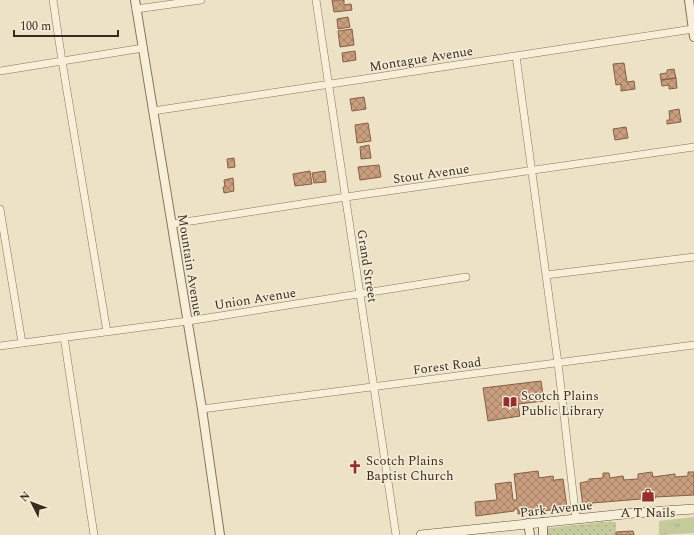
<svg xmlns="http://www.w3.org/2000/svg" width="694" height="535" viewBox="0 0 694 535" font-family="Spectral,serif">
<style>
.grass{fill:url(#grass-tufts)}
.park{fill:url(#park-dots)}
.building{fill:url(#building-cross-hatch);stroke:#865e43}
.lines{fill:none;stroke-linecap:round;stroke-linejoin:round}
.minor-casing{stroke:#87745d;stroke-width:8}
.tertiary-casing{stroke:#87745d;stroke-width:10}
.secondary-casing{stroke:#695540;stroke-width:10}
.minor{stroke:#f8efd9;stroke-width:7}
.tertiary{stroke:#f8efd9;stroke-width:8}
.secondary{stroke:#f8efd9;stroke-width:9}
.labels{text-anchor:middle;stroke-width:3;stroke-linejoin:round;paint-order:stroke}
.street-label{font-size:13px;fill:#382c20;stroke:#f4ecd6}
.poi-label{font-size:13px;fill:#382c20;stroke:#f4ecd6;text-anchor:start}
</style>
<defs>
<pattern id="grass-tufts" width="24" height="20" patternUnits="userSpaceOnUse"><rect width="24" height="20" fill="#c5ca9a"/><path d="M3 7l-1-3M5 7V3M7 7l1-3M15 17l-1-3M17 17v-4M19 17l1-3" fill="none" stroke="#aaae84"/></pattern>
<pattern id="park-dots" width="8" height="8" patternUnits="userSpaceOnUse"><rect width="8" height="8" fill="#c5ca9a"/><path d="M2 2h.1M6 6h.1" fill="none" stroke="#aaae84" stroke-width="1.8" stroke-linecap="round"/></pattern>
<pattern id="building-cross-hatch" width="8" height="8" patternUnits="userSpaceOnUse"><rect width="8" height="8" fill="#c99e7e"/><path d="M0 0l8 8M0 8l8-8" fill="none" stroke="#a48167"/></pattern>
</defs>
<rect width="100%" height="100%" fill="#ede1c6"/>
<!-- grass -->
<path class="grass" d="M694 517V533L659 535V521Z"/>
<!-- park -->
<path class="park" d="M602 522H616V535H547L546 532 549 528Z"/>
<!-- building -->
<path class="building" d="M332 0H344V5L351 4 352 10 334 12Z
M348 17 350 27 338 29 337 19Z
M352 29 354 45 340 47 338 31Z
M355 51 356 60 343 62 342 53Z
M624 63 627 82 634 81 635 89 621 91V84L616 85 613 64Z
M674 69 676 78 661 80 660 74 667 73V70Z
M676 78 677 88 669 89V85L662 86 661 80Z
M364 97 366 109 352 111 350 99Z
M679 109 681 122 667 124V120H670L669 111Z
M368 123 371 141 357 143 355 125Z
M626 127 628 138 615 140 613 129Z
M369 145 371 158 361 159 360 147Z
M234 158 235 167 228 168 227 159Z
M379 165 381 177 360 180 358 167Z
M310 171 312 184 295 186 293 174Z
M325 171 326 182 314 183 312 173Z
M233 178 234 191 224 193 223 187H225L224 180Z
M541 381 544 401 518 404 520 416 488 421 483 388Z
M538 471 539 478 553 476 554 481H555V480L563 479 567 508 518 514V509H514V511L476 516 475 502 497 500 495 484 511 482 513 500H517L514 474Z
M652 472 653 477 675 474V477L688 476V472H694V495L655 497V499L642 500 641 499 592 503 593 506 583 507 580 483 589 481V479L603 478V473H609L610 478 623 476 624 480 638 479V474Z
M633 531 634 535H616V532Z"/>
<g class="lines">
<!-- minor casing -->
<g class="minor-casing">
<path id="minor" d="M53 0 62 61 107 332
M316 0 396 535
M136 9 201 0
M516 56 558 363 576 519
M0 71 143 48
M153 111 693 29
M0 209 22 343
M172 224 346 197 694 147
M546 275 694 257
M64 337 94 535
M0 346 188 321 466 277
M202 409 694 345"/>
</g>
<!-- tertiary casing -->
<g class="tertiary-casing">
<path id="tertiary" d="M135 0 202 409 220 535
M689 0 694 37
M543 522V535
M528 523 530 535"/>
</g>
<!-- secondary casing -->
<g class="secondary-casing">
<path id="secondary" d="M421 535 634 513 694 509"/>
</g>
<!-- minor -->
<use href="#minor" class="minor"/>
<!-- tertiary -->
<use href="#tertiary" class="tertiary"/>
<!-- secondary -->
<use href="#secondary" class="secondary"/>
</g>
<!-- icons -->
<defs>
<g id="library-bare" transform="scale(1.08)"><path d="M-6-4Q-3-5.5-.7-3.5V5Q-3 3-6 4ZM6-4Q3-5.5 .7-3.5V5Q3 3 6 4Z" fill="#942f2f" stroke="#f4ecd6" stroke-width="2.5" paint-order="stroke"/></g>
<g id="church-bare" transform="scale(1.08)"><path d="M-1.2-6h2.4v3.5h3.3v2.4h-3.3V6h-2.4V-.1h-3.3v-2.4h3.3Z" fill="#942f2f" stroke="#f4ecd6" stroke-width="2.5" paint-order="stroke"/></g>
<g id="shop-bare" transform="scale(1.08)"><path d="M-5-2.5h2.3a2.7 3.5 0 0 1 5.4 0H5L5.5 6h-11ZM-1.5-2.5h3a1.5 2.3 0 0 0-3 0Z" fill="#942f2f" stroke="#f4ecd6" stroke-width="2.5" paint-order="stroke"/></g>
</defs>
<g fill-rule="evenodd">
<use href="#library-bare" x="510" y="402"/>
<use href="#church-bare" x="355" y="467"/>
<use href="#shop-bare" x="648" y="495"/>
</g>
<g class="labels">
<!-- street labels -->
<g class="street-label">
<text transform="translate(421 58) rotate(-9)" y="5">Montague Avenue</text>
<text transform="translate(431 173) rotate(-8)" y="5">Stout Avenue</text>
<text transform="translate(191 265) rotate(81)" y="5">Mountain Avenue</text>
<text transform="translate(368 266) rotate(81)" y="5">Grand Street</text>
<text transform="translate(255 298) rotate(-9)" y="5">Union Avenue</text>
<text transform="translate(447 365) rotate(-7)" y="5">Forest Road</text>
<text transform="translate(556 508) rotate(-6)" y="5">Park Avenue</text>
</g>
<!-- poi labels -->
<g class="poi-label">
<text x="521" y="400">Scotch Plains<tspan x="521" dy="15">Public Library</tspan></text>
<text x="366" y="465">Scotch Plains<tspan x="366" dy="15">Baptist Church</tspan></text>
<text x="648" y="517" text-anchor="middle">A T Nails</text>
</g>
</g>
<!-- north arrow -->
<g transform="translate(32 503) rotate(312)" stroke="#f4ecd6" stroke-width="3" paint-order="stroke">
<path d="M0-3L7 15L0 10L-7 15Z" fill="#382c20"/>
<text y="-6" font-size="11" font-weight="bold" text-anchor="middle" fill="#382c20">N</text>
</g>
<!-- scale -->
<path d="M14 30v6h104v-6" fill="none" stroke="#382c20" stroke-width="2"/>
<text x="20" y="30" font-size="12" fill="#382c20" stroke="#f4ecd6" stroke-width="3" paint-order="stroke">100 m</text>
</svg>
